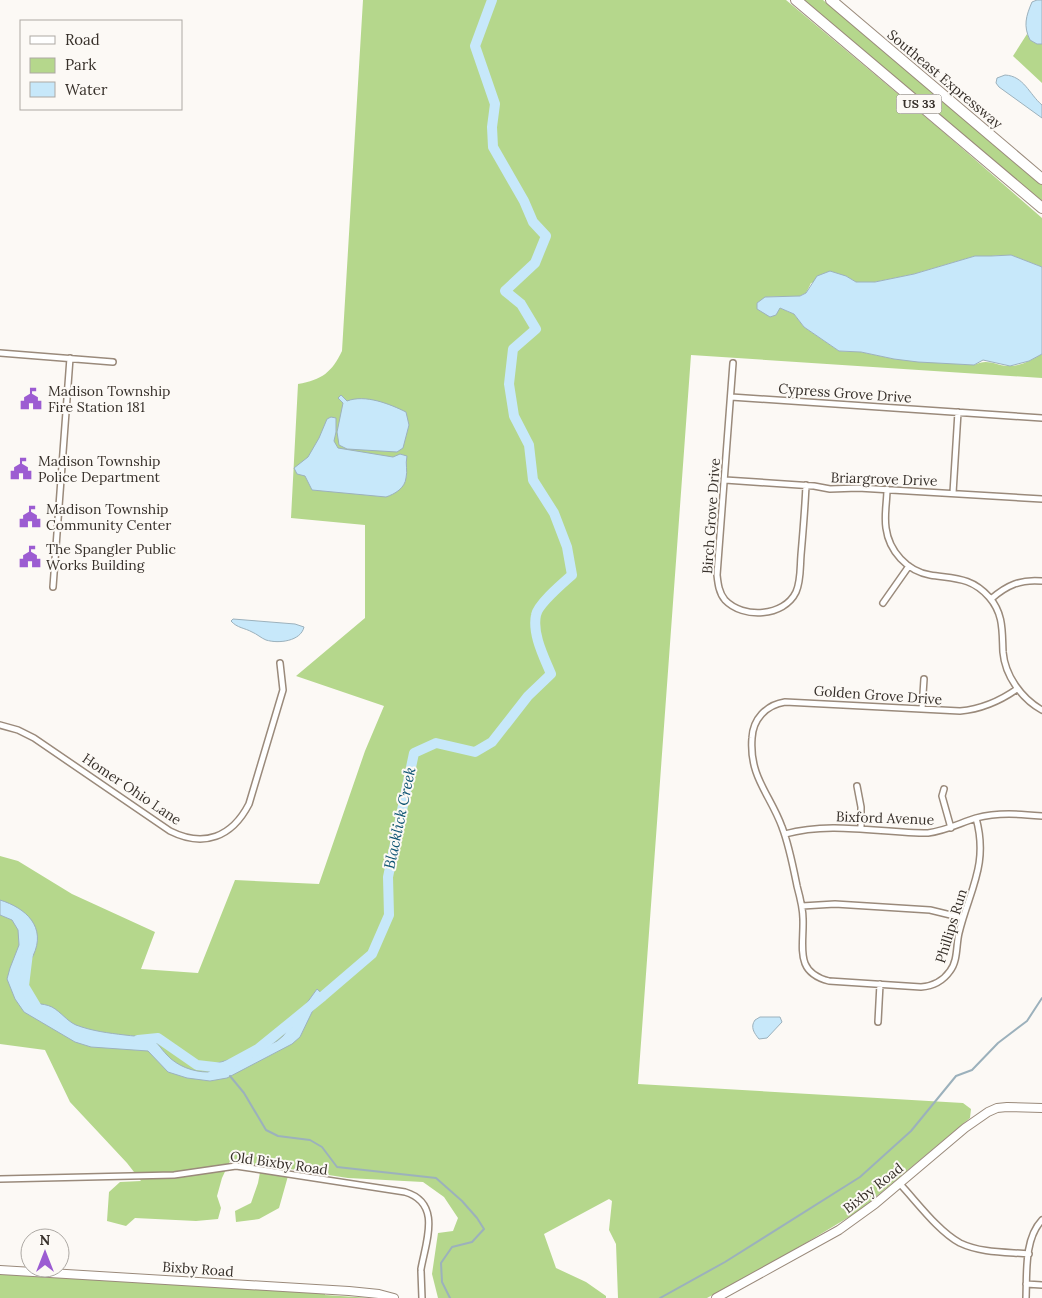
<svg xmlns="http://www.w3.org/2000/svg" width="1042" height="1298" viewBox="0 0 1042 1298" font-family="Lora,serif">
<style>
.green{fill:#b5d78c}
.water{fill:#c7e8fa;stroke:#9cb1bc}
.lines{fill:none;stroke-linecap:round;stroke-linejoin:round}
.stream{stroke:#9cb1bc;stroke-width:2}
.river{stroke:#c7e8fa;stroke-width:10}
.street-casing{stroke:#9a8a7b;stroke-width:8}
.secondary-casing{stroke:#9a8a7b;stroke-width:10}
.highway-casing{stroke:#9a8a7b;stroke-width:12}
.street{stroke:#fff;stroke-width:5}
.secondary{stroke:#fff;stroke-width:8}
.highway{stroke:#fff;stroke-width:10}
.labels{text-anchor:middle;stroke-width:4;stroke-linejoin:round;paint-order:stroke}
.shield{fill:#fcf9f5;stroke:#726c67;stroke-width:1}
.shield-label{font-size:12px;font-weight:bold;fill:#37302a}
.street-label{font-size:14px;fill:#37302a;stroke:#fcf9f5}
.poi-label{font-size:14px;fill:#37302a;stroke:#fcf9f5;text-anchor:start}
.water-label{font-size:15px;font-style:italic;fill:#0e5473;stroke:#fcf9f5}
</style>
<rect width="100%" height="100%" fill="#fcf9f5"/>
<!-- green -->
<path class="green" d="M363 0H786L941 130 1042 218V267L1011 255 991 256H975L914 274 875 282H856L846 276 811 283 806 293 800 296 765 297 780 308 794 314 804 327 839 351 861 352 894 359 974 365C988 358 994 365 1008 366 1020 367 1033 359 1042 354V378L691 355 638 1084 963 1103 971 1109 970 1118 859 1211 789 1253 707 1298H618L616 1244 609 1230 612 1201 609 1199 544 1234 556 1268 586 1282 606 1296V1298H438L432 1274 438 1233 453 1231 458 1218 444 1197 423 1182 348 1178 290 1169 279 1208 259 1219 236 1222 235 1211 251 1203 258 1183 261 1167 230 1161 222 1178 217 1196 221 1208 218 1219 196 1221 135 1218 126 1226 107 1221 109 1192 120 1182 141 1181 127 1163 70 1102 45 1050 0 1044V856L18 861 72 894 155 932 141 969 198 973 235 880 319 884 365 751 384 706 296 676 365 618V525L291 518 298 384C322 380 332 372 342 351Z
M803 0H823L1042 185V203Z
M1027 34C1031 41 1034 44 1042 44V83L1013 56Z
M0 1270 325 1290V1295L371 1298H0Z"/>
<!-- water -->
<path class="water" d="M1037 0H1042V44H1037L1030 40C1023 26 1026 16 1032 2Z
M1005 75C1024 76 1029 94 1042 105V118L999 87 996 83 997 78Z
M1011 255 1042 267V354L1029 361 1010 366 983 360 974 365 918 362 894 359 861 352 839 351 804 327 794 314 780 308 776 315 770 317 757 309V303L765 297 800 296 806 293 817 276 830 271 846 276 856 282H875L914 274 975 256H991Z
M341 395 347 401C365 394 390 404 406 412L409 425 403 448 397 452 347 449 339 445 337 432 343 403 338 398Z
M331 417 336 418V432L334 441 338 448 393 457 400 454 407 456C405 465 408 470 406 478 405 488 395 494 386 497L312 490 305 476 297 474 294 468 308 457 319 438 327 419Z
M233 619 295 624 304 627C301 641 279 644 266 640 261 638 257 634 252 632 245 628 237 628 231 621Z
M0 900C26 908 47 927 33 956 25 970 16 977 25 995 31 1006 42 1002 52 1007 61 1012 67 1021 76 1025 92 1031 108 1033 125 1035 132 1036 140 1036 148 1038 157 1040 160 1048 167 1055 177 1066 193 1072 208 1072L215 1068 214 1064 252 1053 277 1041 283 1036 317 989 327 998 313 1010 300 1037 292 1044 227 1078 210 1081 187 1078 168 1072 148 1051 91 1047 75 1042 24 1012 15 999 7 979 10 968 19 945 18 930 12 920 0 915Z
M760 1017H780L782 1022 767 1038 759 1039C754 1033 750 1027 755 1020Z"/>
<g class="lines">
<!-- stream -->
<path class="stream" d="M230 1076 244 1093 266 1130 278 1136 310 1140 322 1147 337 1167 436 1178 462 1201 477 1218 484 1229 472 1242 452 1247 441 1263 442 1282 450 1298
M660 1298 725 1262 860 1177 911 1131 956 1076 972 1070 998 1043 1027 1021 1042 998"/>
<!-- river -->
<path class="river" d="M28 953 24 986 39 1011 42 1012
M138 1040 158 1038 197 1065 223 1068 258 1049 323 996 372 954 389 915 388 877 414 753 436 743 475 752 492 742 528 696 551 674C544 657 532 634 536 615 538 604 563 583 572 575L567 547 554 513 533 480 529 445 514 416 509 384 513 349 536 329 521 304 505 291 535 263 546 236 533 222 524 201 493 147 492 127 495 104 475 46 492 0"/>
<!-- street casing -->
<g class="street-casing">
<path id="street" d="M0 353 113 362
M733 363 717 575C718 584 719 593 725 600 743 619 784 617 796 592 801 581 800 567 801 555 803 532 805 508 806 485
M731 397 1042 418
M725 480 814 486 830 489 858 488 1042 499
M887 489C887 502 884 515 886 528 889 551 907 571 930 575 955 579 971 577 989 597 1004 614 1002 632 1003 652 1005 676 1022 699 1042 710
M953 493 958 412
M53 587 70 358
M991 599C1007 585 1021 579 1042 581
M883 603 909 566
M922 709 924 679
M0 725 18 730 34 738 170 831C204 848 232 837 249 804L283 690 280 663
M857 786 861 807V829
M944 789 942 796 951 828
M976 818C989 865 969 891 959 933 956 945 958 961 950 971 943 981 934 986 921 987L829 981C794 972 804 947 803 919 803 908 800 897 797 886 793 866 789 845 782 827 770 794 749 777 752 738 753 719 766 705 785 702L960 711C982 709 1000 701 1017 689
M785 834C832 821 880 833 928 833 945 831 960 823 976 818 998 812 1020 814 1042 816
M802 906 835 904 930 910 963 918
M878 1022 880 984
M0 1179 174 1175 236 1166 405 1192C442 1203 426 1241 421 1269
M900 1184C917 1202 938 1231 960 1243 981 1253 1006 1252 1029 1254
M421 1271 422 1298
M1026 1284 1042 1285
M1026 1298C1027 1273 1024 1239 1042 1220"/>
</g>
<!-- secondary casing -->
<g class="secondary-casing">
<path id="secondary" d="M0 1270 349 1291 379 1294 394 1298
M716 1298 839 1230 875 1204 965 1128 988 1112 997 1108 1007 1107 1042 1108"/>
</g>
<!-- highway casing -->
<g class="highway-casing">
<path id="highway" d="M796 0 1042 208
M831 0 1042 179"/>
</g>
<!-- street -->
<use href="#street" class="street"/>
<!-- secondary -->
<use href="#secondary" class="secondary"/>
<!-- highway -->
<use href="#highway" class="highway"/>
</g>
<!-- icons -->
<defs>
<g id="civic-bare" transform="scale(1.725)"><path d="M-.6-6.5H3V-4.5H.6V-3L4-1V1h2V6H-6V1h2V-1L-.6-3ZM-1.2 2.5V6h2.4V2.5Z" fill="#9c5cd2" stroke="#fcf9f5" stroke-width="2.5" paint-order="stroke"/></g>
</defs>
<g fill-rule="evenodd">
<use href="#civic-bare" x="31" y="399"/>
<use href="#civic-bare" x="21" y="469"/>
<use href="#civic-bare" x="30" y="517"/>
<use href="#civic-bare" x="30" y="557"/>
</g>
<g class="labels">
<!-- shield labels -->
<rect class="shield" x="896.5" y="94.5" width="45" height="19" rx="4"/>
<g class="shield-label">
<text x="919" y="108">US 33</text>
</g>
<!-- street labels -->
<g class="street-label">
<text transform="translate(945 79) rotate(40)" y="5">Southeast Expressway</text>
<text transform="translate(845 393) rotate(4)" y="5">Cypress Grove Drive</text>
<text transform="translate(884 479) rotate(2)" y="5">Briargrove Drive</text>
<text transform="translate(711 516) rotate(-86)" y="5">Birch Grove Drive</text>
<text transform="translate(878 695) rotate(4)" y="5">Golden Grove Drive</text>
<text transform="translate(132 789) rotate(34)" y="5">Homer Ohio Lane</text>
<text transform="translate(885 818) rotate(2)" y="5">Bixford Avenue</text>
<text transform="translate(951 926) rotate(-73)" y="5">Phillips Run</text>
<text transform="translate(279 1163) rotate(8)" y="5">Old Bixby Road</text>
<text transform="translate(873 1188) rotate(-38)" y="5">Bixby Road</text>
<text transform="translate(198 1269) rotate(4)" y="5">Bixby Road</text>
</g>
<!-- poi labels -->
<g class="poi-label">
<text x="48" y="396">Madison Township<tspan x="48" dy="16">Fire Station 181</tspan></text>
<text x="38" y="466">Madison Township<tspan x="38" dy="16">Police Department</tspan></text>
<text x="46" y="514">Madison Township<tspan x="46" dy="16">Community Center</tspan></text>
<text x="46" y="554">The Spangler Public<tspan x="46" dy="16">Works Building</tspan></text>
</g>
<!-- water labels -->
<g class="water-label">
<text transform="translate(400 818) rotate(-78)" y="5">Blacklick Creek</text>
</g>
</g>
<!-- legend -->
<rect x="20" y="20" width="162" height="90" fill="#fcf9f5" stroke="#ada9a4"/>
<rect x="30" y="36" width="25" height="8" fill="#ffffff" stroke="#ada9a4"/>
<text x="65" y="45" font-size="15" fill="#37302a">Road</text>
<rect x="30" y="58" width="25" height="15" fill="#b5d78c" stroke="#ada9a4"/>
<text x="65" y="70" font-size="15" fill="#37302a">Park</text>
<rect x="30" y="82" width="25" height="15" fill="#c7e8fa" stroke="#ada9a4"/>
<text x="65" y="95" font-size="15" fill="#37302a">Water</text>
<!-- north arrow -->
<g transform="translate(45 1253)"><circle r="24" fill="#fcf9f5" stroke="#ada9a4"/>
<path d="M0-4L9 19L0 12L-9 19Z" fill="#9c5cd2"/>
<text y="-8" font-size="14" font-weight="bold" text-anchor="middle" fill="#37302a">N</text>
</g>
</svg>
